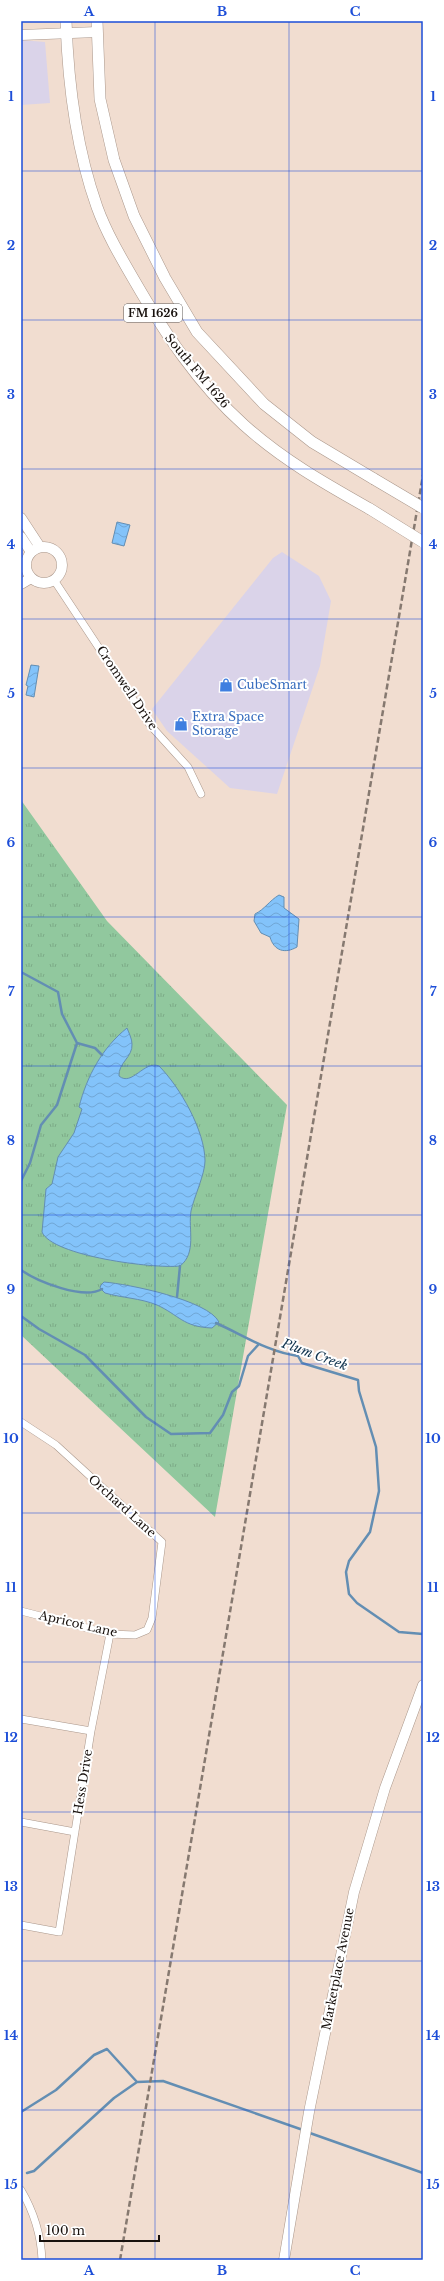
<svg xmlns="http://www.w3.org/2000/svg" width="444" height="2281" viewBox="0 0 444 2281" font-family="'Libre Baskerville',serif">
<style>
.commercial{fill:#dad3e9}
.grass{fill:url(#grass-tufts)}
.water{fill:url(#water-waves);stroke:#638eb3}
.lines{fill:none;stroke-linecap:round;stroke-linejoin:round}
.stream{stroke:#638eb3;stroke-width:2.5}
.street-casing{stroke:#aa978b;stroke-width:8}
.secondary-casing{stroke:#aa978b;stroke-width:11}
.primary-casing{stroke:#aa978b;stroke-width:12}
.street{stroke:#fff;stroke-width:7}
.secondary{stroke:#fff;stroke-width:10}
.primary{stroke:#fff;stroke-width:11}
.rail{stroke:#867970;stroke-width:2.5;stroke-dasharray:6 3;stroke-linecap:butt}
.primary-bridge-casing{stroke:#aa978b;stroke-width:12;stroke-linecap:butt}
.primary-bridge{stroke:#fff;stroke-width:11}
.grid{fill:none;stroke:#1d4ed8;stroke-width:1;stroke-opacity:0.55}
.labels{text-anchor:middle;stroke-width:4;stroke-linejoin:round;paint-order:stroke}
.shield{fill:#fff;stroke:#5d5856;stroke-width:1}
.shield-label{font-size:11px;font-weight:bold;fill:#18110d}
.street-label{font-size:12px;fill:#18110d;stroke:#fff}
.shop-label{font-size:12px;fill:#366cbe;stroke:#fff;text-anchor:start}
.water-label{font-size:13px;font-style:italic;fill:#11344f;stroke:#fff}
.neatline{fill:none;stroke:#1d4ed8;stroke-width:1.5}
.grid-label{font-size:13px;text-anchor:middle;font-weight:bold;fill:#1d4ed8}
</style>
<defs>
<pattern id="grass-tufts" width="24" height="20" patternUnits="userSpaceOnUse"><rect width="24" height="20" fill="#91c89e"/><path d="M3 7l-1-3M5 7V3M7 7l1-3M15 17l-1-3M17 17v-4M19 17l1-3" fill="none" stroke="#7cab87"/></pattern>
<pattern id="water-waves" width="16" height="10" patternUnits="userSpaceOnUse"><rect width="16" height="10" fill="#83c3fa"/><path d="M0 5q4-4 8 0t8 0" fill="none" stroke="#70a6d5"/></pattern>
</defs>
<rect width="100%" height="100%" fill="#f1ddd0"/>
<!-- commercial -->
<path class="commercial" d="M21 40 45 42 50 103 21 105Z
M282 552 319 576 331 601 320 666 277 794 230 788 167 731 152 709 273 558Z"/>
<!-- grass -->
<path class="grass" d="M21 800 107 921 287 1105 215 1517 21 1335Z"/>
<!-- water -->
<path class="water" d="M117 522 130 525 124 546 112 543Z
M31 665 39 666 34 697 26 695 28 686 26 685Z
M279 895 284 897V908L299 919 297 947C285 954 274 951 270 937L261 933 254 921 255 914C265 909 269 901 279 895Z
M127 1028C129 1033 132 1039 132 1044 133 1057 118 1063 119 1076 132 1087 144 1060 159 1066 180 1087 205 1131 205 1161 205 1174 194 1197 191 1211 188 1229 197 1253 180 1266 154 1269 52 1256 42 1232L46 1189 52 1184 58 1157 74 1133 82 1109 79 1107C87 1076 102 1048 127 1028Z
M104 1282C128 1284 208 1300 219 1322L212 1328C183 1327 179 1315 157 1305 140 1298 122 1298 105 1293L100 1288 101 1285Z"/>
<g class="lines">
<!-- stream -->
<path class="stream" d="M21 972 58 992 62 1014 77 1043 57 1105 41 1125 30 1163 21 1181
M77 1043 95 1048 102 1055
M21 1270C38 1282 84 1300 102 1289
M177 1297 180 1266
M21 1316 39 1329 85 1355 146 1417 171 1434 210 1433 223 1415 232 1392 239 1386 248 1356 259 1344
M216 1323C243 1335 268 1352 298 1356L302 1363 358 1380 359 1391 376 1447 379 1491 370 1532 349 1561 346 1572 349 1594 357 1603 399 1632 423 1634
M21 2112 56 2090 94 2055 107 2049 137 2082
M307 2132 423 2173
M27 2173 34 2171 114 2098 137 2082 163 2081 303 2130"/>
<!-- street casing -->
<g class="street-casing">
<path id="street" d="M54 580 150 725 188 767 201 794
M21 1422 56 1445 162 1542 152 1618 147 1630 135 1635 110 1634 21 1611
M21 1719 91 1731
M21 1822 75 1832
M21 1925 59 1932 91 1731 110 1634
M21 2190C34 2212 41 2235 42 2260"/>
</g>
<!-- secondary casing -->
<g class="secondary-casing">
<path id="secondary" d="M21 35 97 32
M21 518 40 547
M21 537 31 552
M26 565a18 18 0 1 1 36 0a18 18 0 1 1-36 0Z
M21 584 31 578
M284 2260 309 2112 354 1892 385 1788 423 1685"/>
</g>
<!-- primary casing -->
<g class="primary-casing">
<path id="primary" d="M66 21C68 83 76 148 97 207 106 232 120 256 134 280 164 332 198 384 244 425 283 460 324 483 370 509
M97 21 100 99 114 160 134 216 165 278 197 332 264 404 312 442 374 479"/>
</g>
<!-- street -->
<use href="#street" class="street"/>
<!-- secondary -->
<use href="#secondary" class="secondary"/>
<!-- primary -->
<use href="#primary" class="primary"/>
<!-- rail -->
<path class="rail" d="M120 2260 423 475"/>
<!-- primary-bridge casing -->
<g class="primary-bridge-casing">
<path id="primary-bridge" d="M374 479 423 508
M370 509 423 542"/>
</g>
<!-- primary-bridge -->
<use href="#primary-bridge" class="primary-bridge"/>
</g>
<!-- grid -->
<path class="grid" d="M155 21V2260M289 21V2260M21 171H423M21 320H423M21 469H423M21 619H423M21 768H423M21 917H423M21 1066H423M21 1215H423M21 1364H423M21 1513H423M21 1662H423M21 1812H423M21 1961H423M21 2110H423"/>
<!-- icons -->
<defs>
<g id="shop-bare" transform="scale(1.08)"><path d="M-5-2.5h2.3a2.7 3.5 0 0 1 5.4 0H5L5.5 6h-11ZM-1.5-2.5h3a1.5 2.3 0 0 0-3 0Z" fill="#3f7fe0" stroke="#fff" stroke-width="2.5" paint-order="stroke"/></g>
</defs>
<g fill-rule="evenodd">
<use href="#shop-bare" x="226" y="685"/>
<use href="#shop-bare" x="181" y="724"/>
</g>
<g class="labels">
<!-- shield labels -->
<rect class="shield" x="124" y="304" width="58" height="18" rx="3"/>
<g class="shield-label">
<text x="153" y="317">FM 1626</text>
</g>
<!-- street labels -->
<g class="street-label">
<text transform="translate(197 371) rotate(50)" y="4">South FM 1626</text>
<text transform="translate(127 688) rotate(56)" y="4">Cromwell Drive</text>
<text transform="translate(122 1506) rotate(42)" y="4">Orchard Lane</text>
<text transform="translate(78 1624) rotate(13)" y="4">Apricot Lane</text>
<text transform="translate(83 1782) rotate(-81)" y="4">Hess Drive</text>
<text transform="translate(338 1969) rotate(-79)" y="4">Marketplace Avenue</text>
</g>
<!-- shop labels -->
<g class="shop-label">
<text x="237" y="689">CubeSmart</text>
<text x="192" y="721">Extra Space<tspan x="192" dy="14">Storage</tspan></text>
</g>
<!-- water labels -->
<g class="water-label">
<text transform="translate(315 1354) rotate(20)" y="5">Plum Creek</text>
</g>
</g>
<!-- border -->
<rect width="444" height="2281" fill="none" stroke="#ffffff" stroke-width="44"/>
<!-- scale -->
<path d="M40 2235v6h119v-6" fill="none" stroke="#18110d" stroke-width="2"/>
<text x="46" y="2235" font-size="12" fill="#18110d" stroke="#ffffff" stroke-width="3" paint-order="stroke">100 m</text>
<rect x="22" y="22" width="400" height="2237" class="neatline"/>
<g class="grid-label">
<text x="89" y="16">A</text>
<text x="222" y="16">B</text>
<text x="355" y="16">C</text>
<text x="11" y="101">1</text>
<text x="433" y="101">1</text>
<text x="11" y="250">2</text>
<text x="433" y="250">2</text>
<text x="11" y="399">3</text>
<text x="433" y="399">3</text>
<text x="11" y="549">4</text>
<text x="433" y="549">4</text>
<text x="11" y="698">5</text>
<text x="433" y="698">5</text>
<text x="11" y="847">6</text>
<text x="433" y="847">6</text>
<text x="11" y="996">7</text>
<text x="433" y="996">7</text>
<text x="11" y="1145">8</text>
<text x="433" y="1145">8</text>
<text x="11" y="1294">9</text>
<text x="433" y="1294">9</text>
<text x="11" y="1443">10</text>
<text x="433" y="1443">10</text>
<text x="11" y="1592">11</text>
<text x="433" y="1592">11</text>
<text x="11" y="1742">12</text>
<text x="433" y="1742">12</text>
<text x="11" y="1891">13</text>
<text x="433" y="1891">13</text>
<text x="11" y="2040">14</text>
<text x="433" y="2040">14</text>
<text x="11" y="2189">15</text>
<text x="433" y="2189">15</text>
<text x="89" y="2275">A</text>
<text x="222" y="2275">B</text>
<text x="355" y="2275">C</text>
</g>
</svg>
